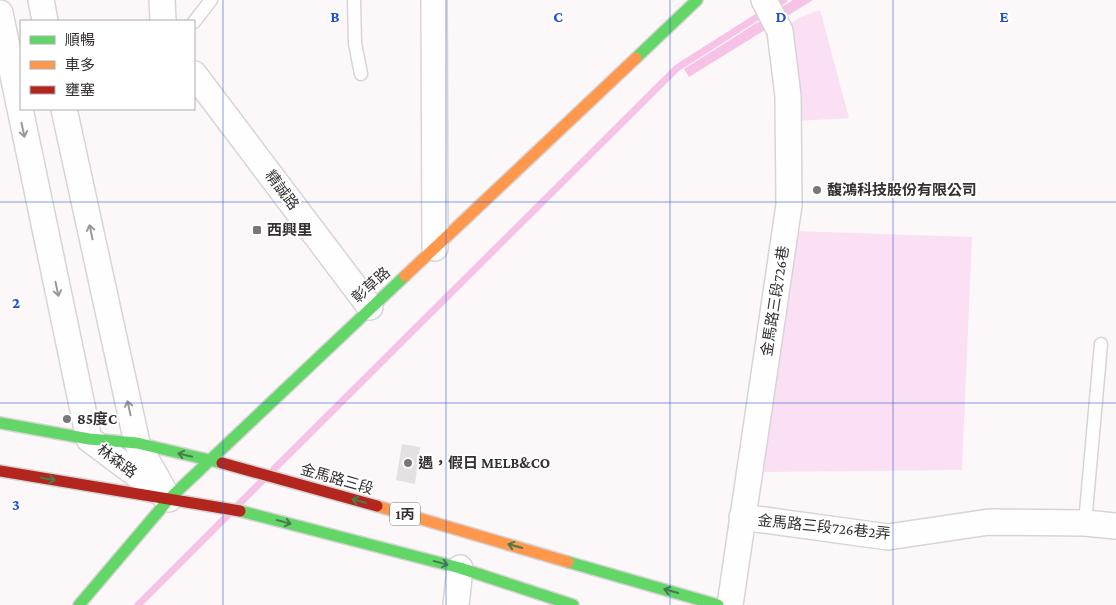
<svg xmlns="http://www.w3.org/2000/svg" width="1116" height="605" viewBox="0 0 1116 605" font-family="'Crimson Pro','Noto Sans TC',serif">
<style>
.green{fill:#fbdff2}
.water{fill:#f6c2e6}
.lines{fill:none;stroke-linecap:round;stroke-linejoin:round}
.stream{stroke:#f6c2e6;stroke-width:7}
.building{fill:#e5e1e3}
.lane-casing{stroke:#d8d4d6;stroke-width:15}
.street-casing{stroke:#d8d4d6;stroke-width:28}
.fast-casing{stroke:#d8d4d6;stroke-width:14}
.slow-casing{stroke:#d8d4d6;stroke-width:14}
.jam-casing{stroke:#d8d4d6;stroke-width:14}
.lane{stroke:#fffefe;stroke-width:12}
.street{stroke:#fffefe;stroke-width:25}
.fast{stroke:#63d668;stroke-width:11}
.slow{stroke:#ff974d;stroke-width:11}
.jam{stroke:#b3261e;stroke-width:11}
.oneway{stroke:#9a9798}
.oneway2{stroke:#497b4b}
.grid{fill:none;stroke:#1d4ed8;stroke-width:1;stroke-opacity:0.55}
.poi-dot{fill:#7a7679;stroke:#fff;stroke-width:2}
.labels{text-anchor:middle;stroke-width:4;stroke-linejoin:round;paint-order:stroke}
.shield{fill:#fff;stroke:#716e70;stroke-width:1}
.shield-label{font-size:14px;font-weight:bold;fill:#343033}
.street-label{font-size:15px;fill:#343033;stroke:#fff}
.poi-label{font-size:15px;font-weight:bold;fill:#343033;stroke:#fff;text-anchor:start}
.grid-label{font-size:16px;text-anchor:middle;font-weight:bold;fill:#1d4ed8;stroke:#fff;stroke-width:4;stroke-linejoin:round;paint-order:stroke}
</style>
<rect width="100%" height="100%" fill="#fcf8fa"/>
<!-- green -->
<path class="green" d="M820 10 849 118 798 121 784 27 799 18Z
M794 231 972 237 962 470 758 472Z"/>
<!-- water -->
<path class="water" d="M793 0H813L689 77 684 69Z"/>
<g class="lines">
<!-- stream -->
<path class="stream" d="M274 469 677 68 784 0
M239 504 263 480
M138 605 228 515"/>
</g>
<!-- building -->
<path class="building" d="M402 444 420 447 415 484 396 480Z"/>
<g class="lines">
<!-- lane casing -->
<g class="lane-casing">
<path id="lane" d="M354 0 355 43 361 74
M194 22 211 0
M1085 523 1101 344"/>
</g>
<!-- street casing -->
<g class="street-casing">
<path id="street" d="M41 0 45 21
M162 0 163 21
M434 0 435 248
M0 13 89 439 169 499
M194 74 370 307
M64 109 137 443 164 491
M742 517 888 537 989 522 1085 523 1116 526
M456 605 460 568
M730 605 789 205 788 96 780 31 764 0"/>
</g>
<!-- fast casing -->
<g class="fast-casing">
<path id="fast" d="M636 58 697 0
M0 423 89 439 137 443 222 463
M240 511 460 568 573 605
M568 562 718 605
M79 605 169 499 405 276"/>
</g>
<!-- slow casing -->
<g class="slow-casing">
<path id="slow" d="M405 276 636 58
M377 506 568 562"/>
</g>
<!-- jam casing -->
<g class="jam-casing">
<path id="jam" d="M222 463 377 506
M0 471 240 511"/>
</g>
<!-- lane -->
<use href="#lane" class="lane"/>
<!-- street -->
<use href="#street" class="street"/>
<!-- fast -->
<use href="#fast" class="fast"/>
<!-- slow -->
<use href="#slow" class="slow"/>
<!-- jam -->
<use href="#jam" class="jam"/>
</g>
<!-- one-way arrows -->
<defs><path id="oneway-shaft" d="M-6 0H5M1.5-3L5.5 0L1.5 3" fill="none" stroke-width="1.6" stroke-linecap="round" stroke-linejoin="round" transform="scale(1.25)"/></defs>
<g class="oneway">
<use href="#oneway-shaft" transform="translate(23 130) rotate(78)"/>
<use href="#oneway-shaft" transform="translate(91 232) rotate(-102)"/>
<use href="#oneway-shaft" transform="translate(57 289) rotate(78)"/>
<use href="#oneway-shaft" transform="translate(129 408) rotate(-102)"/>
</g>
<g class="oneway2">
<use href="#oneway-shaft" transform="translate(185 455) rotate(-166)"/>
<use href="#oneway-shaft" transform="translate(48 479) rotate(10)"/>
<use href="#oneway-shaft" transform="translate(359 501) rotate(-164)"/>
<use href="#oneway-shaft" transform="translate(284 522) rotate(15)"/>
<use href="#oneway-shaft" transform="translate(515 546) rotate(-164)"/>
<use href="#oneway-shaft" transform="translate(441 563) rotate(15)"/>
<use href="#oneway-shaft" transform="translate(671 591) rotate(-164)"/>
</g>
<!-- grid -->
<path class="grid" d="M223 0V605M446 0V605M670 0V605M893 0V605M0 202H1116M0 403H1116"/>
<!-- markers -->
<g class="poi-dot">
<circle cx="817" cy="190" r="5"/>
<rect x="252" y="225" width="10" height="10" rx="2.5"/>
<circle cx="67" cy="419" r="5"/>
<circle cx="408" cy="463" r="5"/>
</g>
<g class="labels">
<!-- shield labels -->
<rect class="shield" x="390" y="502.5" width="30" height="23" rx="4"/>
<g class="shield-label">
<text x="405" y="519">1丙</text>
</g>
<!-- street labels -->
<g class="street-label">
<text transform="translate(282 190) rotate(53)" y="5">精誠路</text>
<text transform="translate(371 285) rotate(-42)" y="5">彰草路</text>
<text transform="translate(775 301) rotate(-81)" y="5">金馬路三段726巷</text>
<text transform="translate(117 461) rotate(37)" y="5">林森路</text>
<text transform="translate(337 479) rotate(16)" y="5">金馬路三段</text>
<text transform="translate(824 527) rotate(6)" y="5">金馬路三段726巷2弄</text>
</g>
<!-- poi labels -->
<g class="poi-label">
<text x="827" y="195">馥鴻科技股份有限公司</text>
<text x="267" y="235">西興里</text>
<text x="77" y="424">85度C</text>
<text x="418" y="468">遇，假日 MELB&amp;CO</text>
</g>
</g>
<g class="grid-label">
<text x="335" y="22">B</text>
<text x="558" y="22">C</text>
<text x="781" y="22">D</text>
<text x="1004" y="22">E</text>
<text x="16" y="308">2</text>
<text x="16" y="510">3</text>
</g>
<!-- legend -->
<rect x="20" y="20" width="175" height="90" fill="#ffffff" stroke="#aeacad"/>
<rect x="30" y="36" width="25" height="8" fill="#63d668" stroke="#aeacad"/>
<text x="65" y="45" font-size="15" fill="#343033">順暢</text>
<rect x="30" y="61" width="25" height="8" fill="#ff974d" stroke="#aeacad"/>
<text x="65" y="70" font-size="15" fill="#343033">車多</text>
<rect x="30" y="86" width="25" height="8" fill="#b3261e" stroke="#aeacad"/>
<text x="65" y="95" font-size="15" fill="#343033">壅塞</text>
</svg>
